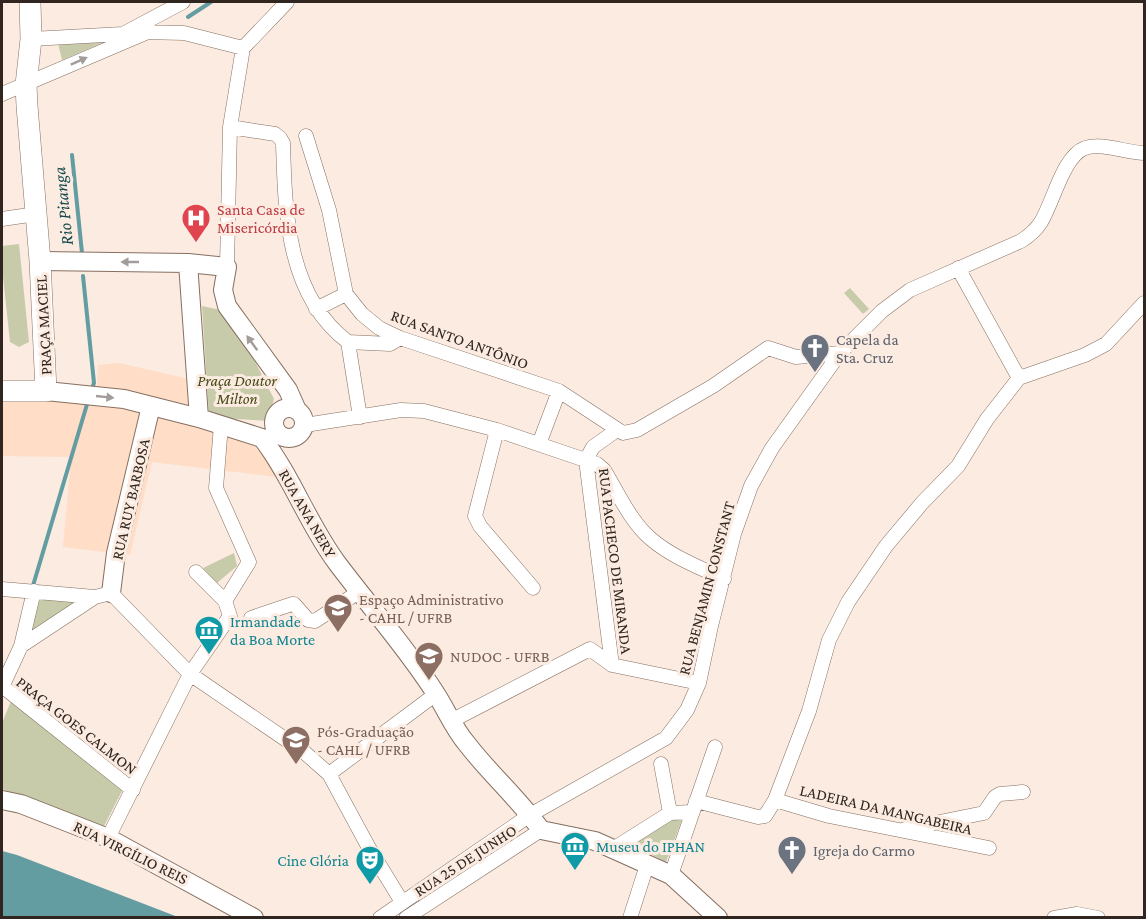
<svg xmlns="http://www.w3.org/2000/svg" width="1146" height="919" viewBox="0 0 1146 919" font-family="'Crimson Pro',serif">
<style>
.built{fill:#ffddc7}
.green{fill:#c7cbaa}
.water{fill:#639da2}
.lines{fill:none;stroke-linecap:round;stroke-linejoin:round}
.stream{stroke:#639da2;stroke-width:4}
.street-casing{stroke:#866f5f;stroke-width:15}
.secondary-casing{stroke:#866f5f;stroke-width:20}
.primary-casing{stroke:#866f5f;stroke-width:22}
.street{stroke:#fff;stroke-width:14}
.secondary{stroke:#fff;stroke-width:18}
.primary{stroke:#fff;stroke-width:21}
.oneway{fill:#a29d9a}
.labels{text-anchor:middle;stroke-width:6;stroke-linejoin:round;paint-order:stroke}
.health-label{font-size:16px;fill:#be3a42;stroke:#fbebe1;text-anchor:start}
.street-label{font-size:16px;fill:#30261f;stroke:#fbebe1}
.worship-label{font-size:16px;fill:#5b616d;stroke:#fbebe1;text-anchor:start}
.park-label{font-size:16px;font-style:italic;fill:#454915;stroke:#fbebe1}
.education-label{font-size:16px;fill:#785e54;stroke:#fbebe1;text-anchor:start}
.culture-label{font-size:16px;fill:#0d838f;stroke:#fbebe1;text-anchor:start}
.water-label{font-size:18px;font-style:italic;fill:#144a4d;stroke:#fbebe1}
</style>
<rect width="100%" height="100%" fill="#fbebe1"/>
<!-- built -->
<path class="built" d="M119 363 189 379V405L120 390 97 388 98 365Z
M2 398H52L125 405 265 442 302 480 152 462 130 555 63 547 71 457 2 456Z"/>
<!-- green -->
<path class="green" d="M123 34 62 60 58 43Z
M19 244 29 342 19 347 10 342 2 267V246Z
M850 288 869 309 863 314 844 293Z
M202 306 230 312 274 399 268 421 209 417Z
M234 553 237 566 217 583 203 568Z
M40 599 81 603 31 632Z
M11 701 123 789 103 828 2 789V723Z
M684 814 666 862 621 839Z"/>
<!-- water -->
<path class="water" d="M2 851 17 855 178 917H2Z"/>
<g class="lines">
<!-- stream -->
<path class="stream" d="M188 17 211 2
M72 155 82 253
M83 276 94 383 91 391
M32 589 88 401"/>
<!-- street casing -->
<g class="street-casing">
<path id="street" d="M142 32 184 33 243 48
M31 39 123 34 183 2
M243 48 287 2
M2 94 150 31
M230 127 275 134 280 138 283 143C285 213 287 296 348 342L360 417
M306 136 329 210 346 294 362 314 379 328 400 338 559 391 623 433 637 430 713 386 768 348 796 357 840 353
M2 219 36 214
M227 267 230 127 243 48
M958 268 1019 378
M316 309 346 294
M348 342 390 344 400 338
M221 425 216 488 249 562 225 601
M305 425 401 410 424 411 497 430 597 464 604 470C618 493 630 521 651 539 672 557 699 567 724 579
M497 430 475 516 480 526 533 588
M539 444 559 391
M586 460 612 665
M586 460 593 447 617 430
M2 589 95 597 111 593 190 674 304 752 329 774 369 848 402 902
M251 618 292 604H294L308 620 315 621 360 591
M21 646 95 597
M2 686 133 790
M2 687 21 646 34 591
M451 721 590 649 612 665 699 683
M661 764 670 813
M329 774 436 694
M775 800 829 816 989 848
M696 801 758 817 765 816 775 800 809 711 829 640 848 602 886 546 922 503 958 466 987 419 1019 378 1085 355 1106 344 1144 303
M905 829 984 813 995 797 1000 794 1023 792
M108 838 190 674 230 616 225 601 196 572
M613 849 670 813 692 812
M671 875 715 747
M380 918 530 815 666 738 687 710 699 683 711 626 734 534 751 486 772 448 840 353 882 311 910 290 1021 241C1029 236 1036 230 1041 222 1053 203 1063 156 1085 148 1103 142 1126 153 1144 153
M406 918 541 830
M630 918 647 865
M1054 918 1077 914 1098 918"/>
</g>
<!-- secondary casing -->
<g class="secondary-casing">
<path id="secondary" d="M40 261 188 263 227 267 223 290 227 306 288 390 296 408
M188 263 199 418
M46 391 124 399 199 418 262 438
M274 423a15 15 0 1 1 30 0a15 15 0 1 1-30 0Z
M262 438C292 477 308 524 337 563 370 607 407 648 436 694 447 711 454 729 467 744 490 774 519 799 541 830L595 841 671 875 718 918
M111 593 116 553 151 406
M2 800 21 804 108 838 254 918"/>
</g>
<!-- primary casing -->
<g class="primary-casing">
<path id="primary" d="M2 391H46L40 261 27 106 26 85 31 39 30 2"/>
</g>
<!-- street -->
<use href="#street" class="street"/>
<!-- secondary -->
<use href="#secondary" class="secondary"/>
<!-- primary -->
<use href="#primary" class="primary"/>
</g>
<!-- one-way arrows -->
<defs><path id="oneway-solid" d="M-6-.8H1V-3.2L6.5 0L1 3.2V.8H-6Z" transform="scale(1.5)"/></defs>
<g class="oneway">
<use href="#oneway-solid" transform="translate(79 61) rotate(-24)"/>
<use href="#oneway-solid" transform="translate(130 262) rotate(-180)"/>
<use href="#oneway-solid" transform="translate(252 343) rotate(-126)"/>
<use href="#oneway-solid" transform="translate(105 397) rotate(6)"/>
</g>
<!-- icons -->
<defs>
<g id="hospital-pin" transform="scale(1.5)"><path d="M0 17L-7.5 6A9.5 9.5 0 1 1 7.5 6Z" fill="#e0444e" stroke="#fbebe1"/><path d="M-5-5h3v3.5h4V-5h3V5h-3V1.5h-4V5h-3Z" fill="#fff"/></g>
<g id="church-pin" transform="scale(1.5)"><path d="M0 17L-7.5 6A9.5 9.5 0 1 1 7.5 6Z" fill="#6b7280" stroke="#fbebe1"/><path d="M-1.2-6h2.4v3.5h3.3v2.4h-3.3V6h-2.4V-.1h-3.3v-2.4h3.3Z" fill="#fff"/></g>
<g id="university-pin" transform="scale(1.5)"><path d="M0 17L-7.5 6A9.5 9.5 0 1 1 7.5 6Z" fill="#8d6e63" stroke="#fbebe1"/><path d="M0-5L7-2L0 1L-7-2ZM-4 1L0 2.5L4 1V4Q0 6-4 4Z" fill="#fff"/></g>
<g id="museum-pin" transform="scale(1.5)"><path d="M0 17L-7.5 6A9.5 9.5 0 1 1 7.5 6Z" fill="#0f9aa8" stroke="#fbebe1"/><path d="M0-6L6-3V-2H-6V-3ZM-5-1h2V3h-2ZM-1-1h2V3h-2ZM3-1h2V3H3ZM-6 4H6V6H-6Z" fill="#fff"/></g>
<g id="theatre-pin" transform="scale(1.5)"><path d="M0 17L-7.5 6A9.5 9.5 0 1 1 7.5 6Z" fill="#0f9aa8" stroke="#fbebe1"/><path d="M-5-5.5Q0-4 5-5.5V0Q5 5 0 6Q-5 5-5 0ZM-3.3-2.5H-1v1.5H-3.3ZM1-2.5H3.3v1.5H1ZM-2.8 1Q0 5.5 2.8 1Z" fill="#fff"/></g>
</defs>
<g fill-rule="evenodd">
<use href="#hospital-pin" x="196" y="218"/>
<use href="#church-pin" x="815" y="348"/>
<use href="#university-pin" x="338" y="608"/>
<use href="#museum-pin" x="209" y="630"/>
<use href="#university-pin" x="429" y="656"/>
<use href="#university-pin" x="296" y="740"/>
<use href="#museum-pin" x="575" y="846"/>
<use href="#church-pin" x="792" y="850"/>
<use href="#theatre-pin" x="370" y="860"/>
</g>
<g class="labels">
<!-- health labels -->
<g class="health-label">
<text x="217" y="215">Santa Casa de<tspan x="217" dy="18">Misericórdia</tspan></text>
</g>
<!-- street labels -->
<g class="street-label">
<text transform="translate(43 325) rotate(-93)" y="6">PRAÇA MACIEL</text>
<text transform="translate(460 339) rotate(20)" y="6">RUA SANTO ANTÔNIO</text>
<text transform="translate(130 499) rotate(-77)" y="6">RUA RUY BARBOSA</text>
<text transform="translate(308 513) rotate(60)" y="6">RUA ANA NERY</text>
<text transform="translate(616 561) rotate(83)" y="6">RUA PACHECO DE MIRANDA</text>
<text transform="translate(706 588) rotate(-75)" y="6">RUA BENJAMIN CONSTANT</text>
<text transform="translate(77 725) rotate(38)" y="6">PRAÇA GOES CALMON</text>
<text transform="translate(886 809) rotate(13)" y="6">LADEIRA DA MANGABEIRA</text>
<text transform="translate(131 852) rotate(26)" y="6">RUA VIRGÍLIO REIS</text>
<text transform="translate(465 860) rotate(-33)" y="6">RUA 25 DE JUNHO</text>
</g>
<!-- worship labels -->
<g class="worship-label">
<text x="836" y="345">Capela da<tspan x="836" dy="18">Sta. Cruz</tspan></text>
<text x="813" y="856">Igreja do Carmo</text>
</g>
<!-- park labels -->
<g class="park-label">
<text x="237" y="386">Praça Doutor<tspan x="237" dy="18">Milton</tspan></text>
</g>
<!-- education labels -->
<g class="education-label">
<text x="359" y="605">Espaço Administrativo<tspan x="359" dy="18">- CAHL / UFRB</tspan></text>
<text x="450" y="662">NUDOC - UFRB</text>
<text x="317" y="737">Pós-Graduação<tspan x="317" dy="18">- CAHL / UFRB</tspan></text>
</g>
<!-- culture labels -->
<g class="culture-label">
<text x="230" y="627">Irmandade<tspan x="230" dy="18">da Boa Morte</tspan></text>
<text x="596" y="852">Museu do IPHAN</text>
<text x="349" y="866" text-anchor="end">Cine Glória</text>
</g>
<!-- water labels -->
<g class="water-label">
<text transform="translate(63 206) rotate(-96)" y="6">Rio Pitanga</text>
</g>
</g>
<!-- border -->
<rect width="1146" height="919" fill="none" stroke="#30261f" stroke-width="6"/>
</svg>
